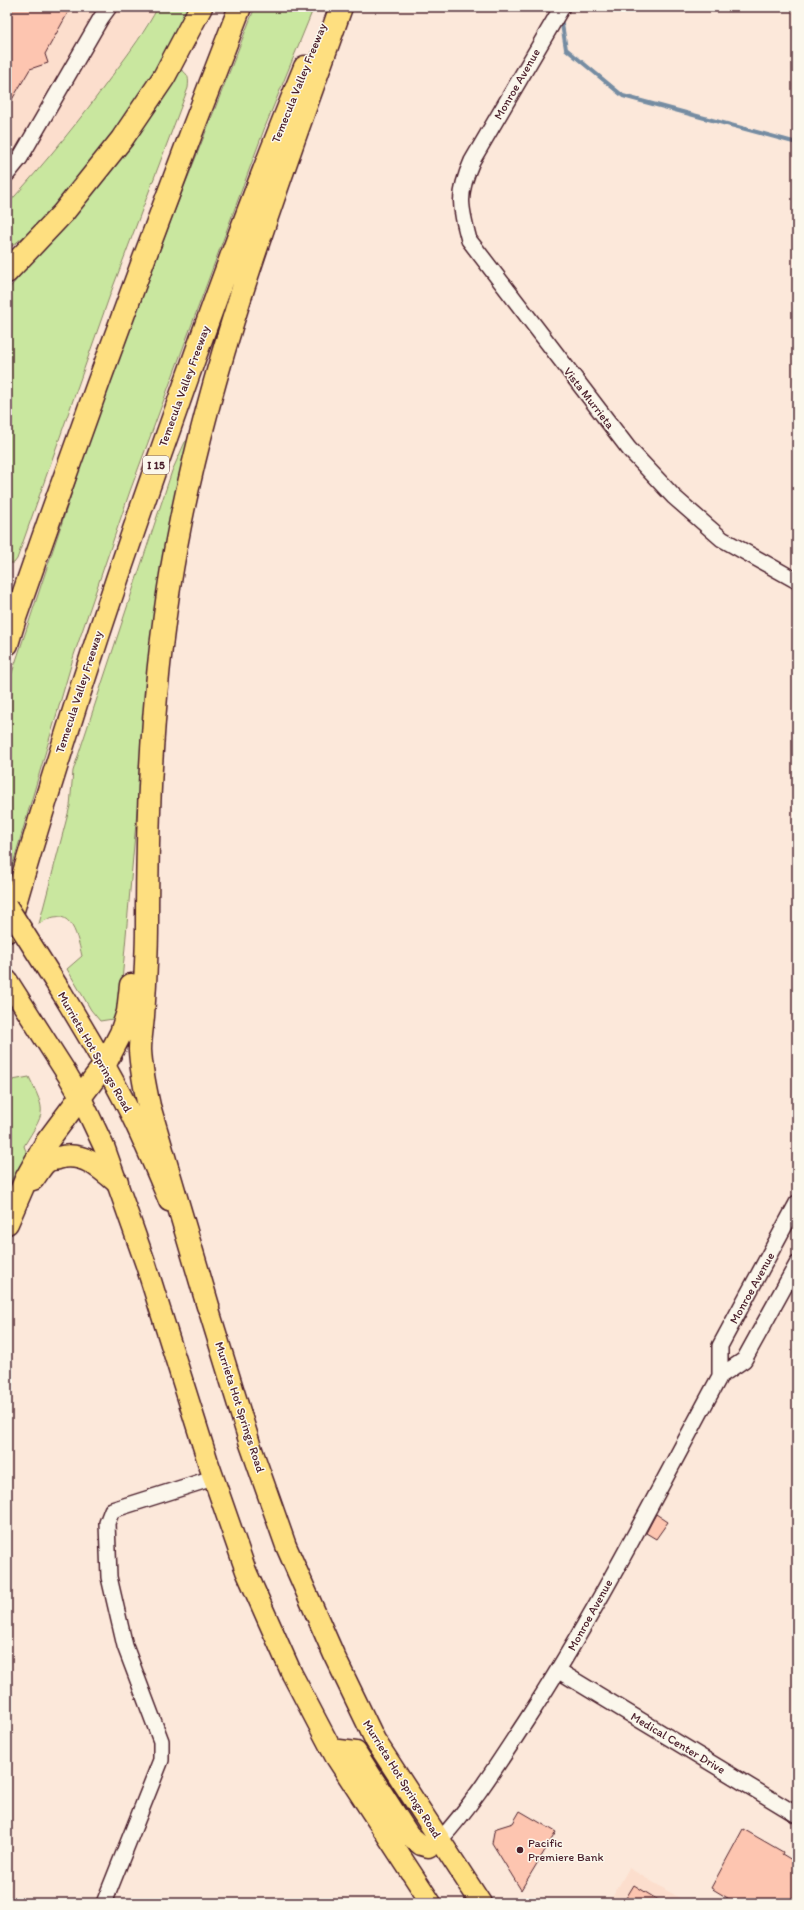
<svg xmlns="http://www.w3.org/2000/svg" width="804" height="1910" viewBox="0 0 804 1910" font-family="Itim,sans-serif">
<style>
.built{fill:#fcdecd}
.green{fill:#c9e79f;stroke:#8a8365}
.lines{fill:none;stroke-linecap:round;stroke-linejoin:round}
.stream{stroke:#748ca2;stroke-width:4}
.building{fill:#fdc5b0;stroke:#4a1f2b}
.minor-casing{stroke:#4a1f2b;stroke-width:18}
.major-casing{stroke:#4a1f2b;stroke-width:23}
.highway-casing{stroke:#4a1f2b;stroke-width:25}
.minor{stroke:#fbf7ec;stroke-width:15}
.major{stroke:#fedf80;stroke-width:20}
.highway{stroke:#fedf80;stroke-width:22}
.major-bridge-casing{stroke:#4a1f2b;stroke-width:23;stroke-linecap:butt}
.major-bridge{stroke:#fedf80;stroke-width:20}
.poi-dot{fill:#4a1f2b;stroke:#fbf7ec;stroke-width:1.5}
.labels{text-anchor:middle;stroke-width:3;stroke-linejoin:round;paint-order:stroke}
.shield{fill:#fbf7ec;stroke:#7f6065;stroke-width:1}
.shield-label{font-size:11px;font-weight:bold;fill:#4a1f2b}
.street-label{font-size:12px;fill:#4a1f2b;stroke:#fbf7ec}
.poi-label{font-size:12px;fill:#4a1f2b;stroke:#fbf7ec;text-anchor:start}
</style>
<rect width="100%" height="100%" fill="#fce8da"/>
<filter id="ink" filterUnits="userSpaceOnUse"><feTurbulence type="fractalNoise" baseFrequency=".025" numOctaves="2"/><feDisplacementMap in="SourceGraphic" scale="8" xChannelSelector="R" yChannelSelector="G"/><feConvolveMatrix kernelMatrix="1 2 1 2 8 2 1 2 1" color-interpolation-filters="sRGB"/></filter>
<g filter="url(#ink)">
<!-- built -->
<path class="built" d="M7 7H158L125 58 95 99 37 171 7 205Z
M629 1868 688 1903H609Z"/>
<!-- green -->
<path class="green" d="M158 7H193L155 71 115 130 70 190 46 219 7 250V205C45 163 81 119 114 73 130 52 146 30 158 7Z
M255 7H314L265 127 130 491 74 655 7 884V688L96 420 171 220Z
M181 70C189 74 189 79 188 88L110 295 17 559 14 563H9L7 559V291L75 210 175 72Z
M188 440 142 754 122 981 117 1013 113 1019 100 1021 91 1010 67 969 82 956C76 931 70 903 39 924L70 806 73 771 172 471 185 442Z
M29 1077C47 1114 45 1111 24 1146L27 1154 13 1177 7 1192V1081Z"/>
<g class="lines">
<!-- stream -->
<path class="stream" d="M561 18 566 49 623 96 797 143"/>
</g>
<!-- building -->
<path class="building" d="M7 7H71L45 54 48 63 30 69 7 108Z
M656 1514 668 1522 656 1539 646 1533Z
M520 1811 556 1832 521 1890 492 1843 494 1832 497 1828 513 1823Z
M743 1829 783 1852 782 1854 797 1863V1903H736L711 1888Z
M634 1885 663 1903H623Z"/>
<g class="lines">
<!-- minor casing -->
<g class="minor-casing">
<path id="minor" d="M562 7 472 161C457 195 460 206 469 240L629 449 674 497 722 539 797 581
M7 174 20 158 101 18 109 7
M720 1376V1346L797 1203
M559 1671 797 1815
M440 1840C473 1804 499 1762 526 1721 598 1610 657 1492 720 1376L744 1360 797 1264
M104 1903 161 1760V1741L125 1646 109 1577 107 1523 112 1510 213 1478"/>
</g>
<!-- major casing -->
<g class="major-casing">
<path id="major" d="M7 980 67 1074 81 1098 105 1149 146 1265 208 1462 246 1571 292 1674 335 1756 431 1903
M62 993C82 1026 102 1059 120 1093 139 1128 154 1165 169 1201
M203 1291 250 1444 286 1546 334 1655 375 1740 481 1903
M331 1749 356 1752 409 1835 421 1845 428 1847 440 1840"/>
</g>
<!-- highway casing -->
<g class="highway-casing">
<path id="highway" d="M7 272 63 213 122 139 164 77 201 7
M7 644 15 618C86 413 161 209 240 7
M7 931C56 760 111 592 171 424 213 304 257 184 305 67
M33 1179C37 1174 41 1166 46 1162 49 1159 54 1159 58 1158 82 1151 100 1167 117 1182
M7 1223 27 1177 46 1143 105 1064 121 1033 128 1012 131 985
M208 1306 149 1106C145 1088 141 1069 140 1050 140 1039 142 1028 143 1016 145 986 147 956 147 926 147 791 154 653 181 520 217 344 281 176 341 7"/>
</g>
<!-- minor -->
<use href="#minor" class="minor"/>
<!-- major -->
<use href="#major" class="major"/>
<!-- highway -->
<use href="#highway" class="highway"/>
<!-- major-bridge casing -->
<g class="major-bridge-casing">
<path id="major-bridge" d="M7 906 62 993"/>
</g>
<!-- major-bridge -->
<use href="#major-bridge" class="major-bridge"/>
</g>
</g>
<!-- markers -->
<circle class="poi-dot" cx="520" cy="1850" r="4"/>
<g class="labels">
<!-- shield labels -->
<rect class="shield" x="143" y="456" width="26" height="18" rx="3"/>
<g class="shield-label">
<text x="156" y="469">I 15</text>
</g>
<!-- street labels -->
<g class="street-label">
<text transform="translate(299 83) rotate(-68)" y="4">Temecula Valley Freeway</text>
<text transform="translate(517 84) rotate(-60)" y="4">Monroe Avenue</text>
<text transform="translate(184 386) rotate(-70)" y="4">Temecula Valley Freeway</text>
<text transform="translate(589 398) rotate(52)" y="4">Vista Murrieta</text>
<text transform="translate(79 692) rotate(-72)" y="4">Temecula Valley Freeway</text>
<text transform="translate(95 1052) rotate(60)" y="4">Murrieta Hot Springs Road</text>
<text transform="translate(752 1288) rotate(-61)" y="4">Monroe Avenue</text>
<text transform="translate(240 1407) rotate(72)" y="4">Murrieta Hot Springs Road</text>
<text transform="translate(590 1615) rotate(-61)" y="4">Monroe Avenue</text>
<text transform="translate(678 1743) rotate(31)" y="4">Medical Center Drive</text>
<text transform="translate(402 1779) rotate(58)" y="4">Murrieta Hot Springs Road</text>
</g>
<!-- poi labels -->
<g class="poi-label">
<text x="528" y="1847">Pacific<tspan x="528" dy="14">Premiere Bank</tspan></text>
</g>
</g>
<!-- margin -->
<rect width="804" height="1910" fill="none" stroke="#fbf7ec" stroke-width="24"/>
<rect x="12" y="12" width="780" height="1886" fill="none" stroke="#4a1f2b" stroke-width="1.5" filter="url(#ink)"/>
</svg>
